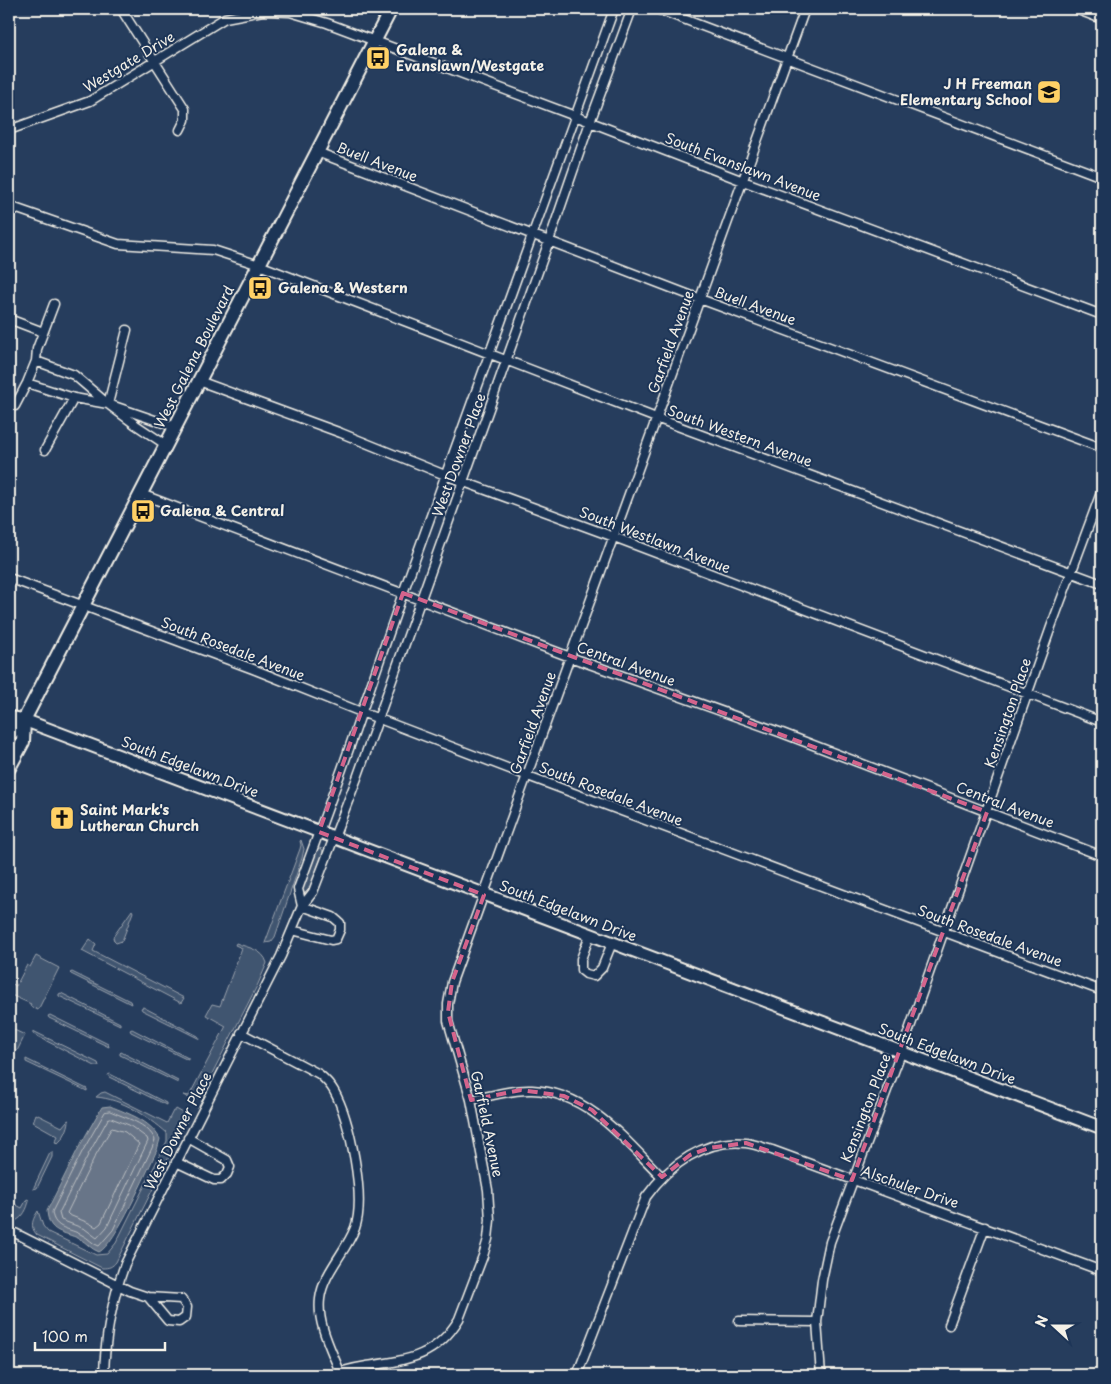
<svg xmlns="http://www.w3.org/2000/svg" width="1111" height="1384" font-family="'Playpen Sans',sans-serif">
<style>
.green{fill:#40546f;stroke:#9aa2ac}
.water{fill:#677588;stroke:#9fa7ae}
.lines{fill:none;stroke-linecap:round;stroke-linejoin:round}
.shore{stroke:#bcbfc2;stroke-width:1}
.street-casing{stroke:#f4f1e8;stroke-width:11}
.secondary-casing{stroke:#f4f1e8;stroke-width:15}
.primary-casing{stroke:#f4f1e8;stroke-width:16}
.street{stroke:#1d3557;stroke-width:8}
.secondary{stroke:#1d3557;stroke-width:11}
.primary{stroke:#1d3557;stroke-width:12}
.marked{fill:none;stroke:#d4648c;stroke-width:4;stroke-dasharray:10 6;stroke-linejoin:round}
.labels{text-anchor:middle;stroke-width:4;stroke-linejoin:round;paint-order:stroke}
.poi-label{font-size:14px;font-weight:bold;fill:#f4f1e8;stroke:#1d3557;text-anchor:start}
.street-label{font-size:14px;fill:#f4f1e8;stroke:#1d3557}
</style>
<rect width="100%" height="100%" fill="#263d5d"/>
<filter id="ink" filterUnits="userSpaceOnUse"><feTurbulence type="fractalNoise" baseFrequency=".02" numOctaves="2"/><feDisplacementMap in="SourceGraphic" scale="10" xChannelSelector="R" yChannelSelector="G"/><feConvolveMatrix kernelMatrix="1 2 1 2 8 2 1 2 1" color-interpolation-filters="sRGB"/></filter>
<g filter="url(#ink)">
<path class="green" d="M301,840L304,849L302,858L275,937L271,942L265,943L300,849L301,845L300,841Z
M319,848L322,849L323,853L308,892L304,893L302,890L316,850Z
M132,910L133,912L122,941L116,943L114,941L113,937Z
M90,939L96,944L93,951L184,998L181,1003L82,951Z
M236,943C248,948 263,949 267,963L258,984L200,1097L193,1100L183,1095L189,1096L226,1026L206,1015L212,1004L220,1006L242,948L235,945Z
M36,956L59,968L38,1010L30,1006L31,1004L11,995L9,996V982L16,986L27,965L30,967Z
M72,972L130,1001L131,1004L71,974L70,973Z
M61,993L120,1023V1025L59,996V994Z
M143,1007L198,1036L200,1039L142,1010L141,1008Z
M50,1015L108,1044L109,1047L49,1018L48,1016Z
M12,1029L25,1035L17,1051L13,1050L12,1053L15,1055L9,1067V1036Z
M132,1029L188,1058V1060L131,1032L130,1030Z
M33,1031L98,1063L99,1066H95L35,1035L33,1034Z
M121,1052L178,1081V1083L120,1055V1053Z
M26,1059L87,1089V1091L26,1062Z
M110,1074L166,1103V1105L109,1077L108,1075Z
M105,1092L167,1123L173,1111H175L176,1109L185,1114L188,1119L116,1262C112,1267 109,1268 102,1268L37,1235C29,1226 33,1219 38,1211L43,1226L48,1232L96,1255L107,1254L116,1243L167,1141V1133C148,1116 122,1099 96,1097L101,1093Z
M36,1114L62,1127L67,1121L69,1120C69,1128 63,1139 58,1143L55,1142L58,1136L33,1122Z
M52,1152V1157L37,1188L33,1189L50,1153Z
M27,1199L29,1200C28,1208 23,1218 15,1221L9,1220V1201L22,1208Z"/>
<path class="water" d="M110,1106C129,1114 150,1120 160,1139L157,1150C148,1169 115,1245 99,1252C91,1249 87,1243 80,1239C63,1231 49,1234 47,1211L78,1149L99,1112L102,1107Z"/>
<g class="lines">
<path class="shore" d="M110,1111C125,1118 148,1123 155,1140L152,1148L113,1230L99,1246C92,1244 89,1238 82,1235C70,1228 54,1230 52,1212L82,1152L105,1112Z
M111,1118L129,1125L147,1138L148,1141L107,1227L97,1238L85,1229L61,1220L59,1213L88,1155L108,1119Z
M112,1128L125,1132L139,1144L101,1223L96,1227L89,1223L69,1215L67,1213L94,1158Z"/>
<defs>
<path id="street" d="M121,9L185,109V120L180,130
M657,9L1102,177
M1076,9L1102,19
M9,130L90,101L225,18L263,11L290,12L327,23L575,116L743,181L1102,315
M317,152L700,299L1102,448
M9,206L118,244L213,250L259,265L656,418L1102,584
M9,319L43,332
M36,361L74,375L108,404L136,425L166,445
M199,381L341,433L445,475L614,537L1102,722
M27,383L74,398L108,404L175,427
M9,404L15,406L27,383L36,361L37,349L54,304
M108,404L127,330
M45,450L74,398
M141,494L570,657L782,733L1102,856
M9,578L253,669L361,712L528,776L1102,991
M302,906L298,889L342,769L403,593L614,9
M292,930L331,940L336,939L340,930V923L333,917L302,906
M590,935L581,959V970L586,974L594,976L602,968L612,943
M241,1033L319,1074C325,1079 330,1084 334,1091C350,1119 366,1198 355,1228C346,1252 323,1273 320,1299C317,1324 331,1349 340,1372
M471,1100C491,1096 512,1089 532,1090C588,1092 625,1140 662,1177
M176,1162L214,1180H221L227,1174L230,1167L227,1160L188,1138
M9,1230L130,1291L148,1297L168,1321L179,1322L186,1317L187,1307L181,1299L148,1297
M739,1321L817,1322
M949,1325L985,1227
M104,1375C105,1337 112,1300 125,1264L281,956L302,906L313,892L357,778L549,241L590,122L632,9
M333,1375C344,1370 355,1368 367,1366C408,1360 436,1357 459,1319L483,1256L488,1239L490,1220L488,1190L471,1100L448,1021V1004L452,982L805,9
M577,1375L646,1197C669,1165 705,1138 746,1143C755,1144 764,1148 772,1150L1102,1271
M821,1375L817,1322L822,1280L830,1242L901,1053L1051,627L1102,490"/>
<path id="secondary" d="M9,717L24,720L1102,1128"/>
<path id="primary" d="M9,735L24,720L391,9
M9,768L23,742L24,720"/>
</defs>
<use href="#street" class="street-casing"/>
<use href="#secondary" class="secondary-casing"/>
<use href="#primary" class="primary-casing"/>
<use href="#street" class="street"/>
<use href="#secondary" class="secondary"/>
<use href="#primary" class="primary"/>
</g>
</g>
<path class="marked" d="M403,593L987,812L852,1180L746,1143L709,1148L690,1155L662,1177L592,1110L564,1096L521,1090L471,1100L448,1012L452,982L484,895L319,832Z"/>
<defs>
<symbol id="bus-square" viewBox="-11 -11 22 22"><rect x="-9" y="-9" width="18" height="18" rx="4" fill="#ffd166" stroke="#1d3557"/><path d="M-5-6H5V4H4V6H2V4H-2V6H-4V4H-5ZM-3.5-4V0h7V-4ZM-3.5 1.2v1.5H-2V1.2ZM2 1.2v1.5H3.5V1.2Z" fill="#111"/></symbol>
<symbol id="school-square" viewBox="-11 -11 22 22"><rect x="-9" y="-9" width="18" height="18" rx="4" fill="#ffd166" stroke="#1d3557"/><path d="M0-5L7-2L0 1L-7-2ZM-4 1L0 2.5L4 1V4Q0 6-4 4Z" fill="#111"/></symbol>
<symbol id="church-square" viewBox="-11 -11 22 22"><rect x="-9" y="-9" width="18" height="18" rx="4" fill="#ffd166" stroke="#1d3557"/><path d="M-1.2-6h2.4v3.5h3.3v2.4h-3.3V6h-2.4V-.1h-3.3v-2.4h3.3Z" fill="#111"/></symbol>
</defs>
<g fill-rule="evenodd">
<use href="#bus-square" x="364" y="44" width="28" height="28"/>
<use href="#school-square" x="1035" y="78" width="28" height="28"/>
<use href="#bus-square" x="246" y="274" width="28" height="28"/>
<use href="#bus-square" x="129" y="497" width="28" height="28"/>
<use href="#church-square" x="48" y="804" width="28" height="28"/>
</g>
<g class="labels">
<g class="poi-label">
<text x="396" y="55">Galena &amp;<tspan x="396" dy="16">Evanslawn/Westgate</tspan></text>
<text x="1032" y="89" text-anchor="end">J H Freeman<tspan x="1032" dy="16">Elementary School</tspan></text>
<text x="278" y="293">Galena &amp; Western</text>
<text x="160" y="516">Galena &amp; Central</text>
<text x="80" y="815">Saint Mark's<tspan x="80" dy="16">Lutheran Church</tspan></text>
</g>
<g class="street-label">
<text transform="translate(129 62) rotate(-31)" y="5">Westgate Drive</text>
<text transform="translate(377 162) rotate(21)" y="5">Buell Avenue</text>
<text transform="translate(743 167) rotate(21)" y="5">South Evanslawn Avenue</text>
<text transform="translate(755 306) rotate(20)" y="5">Buell Avenue</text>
<text transform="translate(671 342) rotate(-70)" y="5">Garfield Avenue</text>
<text transform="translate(194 357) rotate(-63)" y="5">West Galena Boulevard</text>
<text transform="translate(740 436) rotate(20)" y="5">South Western Avenue</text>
<text transform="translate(459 455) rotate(-70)" y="5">West Downer Place</text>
<text transform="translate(655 540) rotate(21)" y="5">South Westlawn Avenue</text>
<text transform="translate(233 649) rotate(21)" y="5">South Rosedale Avenue</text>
<text transform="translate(626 664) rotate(20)" y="5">Central Avenue</text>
<text transform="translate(1008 713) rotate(-71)" y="5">Kensington Place</text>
<text transform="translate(533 723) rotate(-70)" y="5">Garfield Avenue</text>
<text transform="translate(190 767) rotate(21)" y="5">South Edgelawn Drive</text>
<text transform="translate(611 794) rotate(21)" y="5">South Rosedale Avenue</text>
<text transform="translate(1005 805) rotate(21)" y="5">Central Avenue</text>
<text transform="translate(568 911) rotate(21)" y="5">South Edgelawn Drive</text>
<text transform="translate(990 936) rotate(20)" y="5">South Rosedale Avenue</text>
<text transform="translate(947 1054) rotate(21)" y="5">South Edgelawn Drive</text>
<text transform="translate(866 1108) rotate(-69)" y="5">Kensington Place</text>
<text transform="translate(487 1124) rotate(78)" y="5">Garfield Avenue</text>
<text transform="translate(178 1131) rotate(-63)" y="5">West Downer Place</text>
<text transform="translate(910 1187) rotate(19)" y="5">Alschuler Drive</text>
</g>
</g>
<rect width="1111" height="1384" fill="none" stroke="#1d3557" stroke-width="30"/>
<rect x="15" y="15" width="1081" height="1354" fill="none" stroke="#f4f1e8" stroke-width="2" filter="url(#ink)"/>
<g transform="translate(1054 1326) rotate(291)" stroke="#1d3557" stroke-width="4" paint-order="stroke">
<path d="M0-4L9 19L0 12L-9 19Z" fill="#f4f1e8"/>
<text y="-8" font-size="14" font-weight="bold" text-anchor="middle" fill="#f4f1e8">N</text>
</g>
<path d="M35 1342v8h130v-8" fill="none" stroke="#f4f1e8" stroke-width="2.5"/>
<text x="42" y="1342" font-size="15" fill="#f4f1e8" stroke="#1d3557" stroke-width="4" paint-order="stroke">100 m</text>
</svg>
